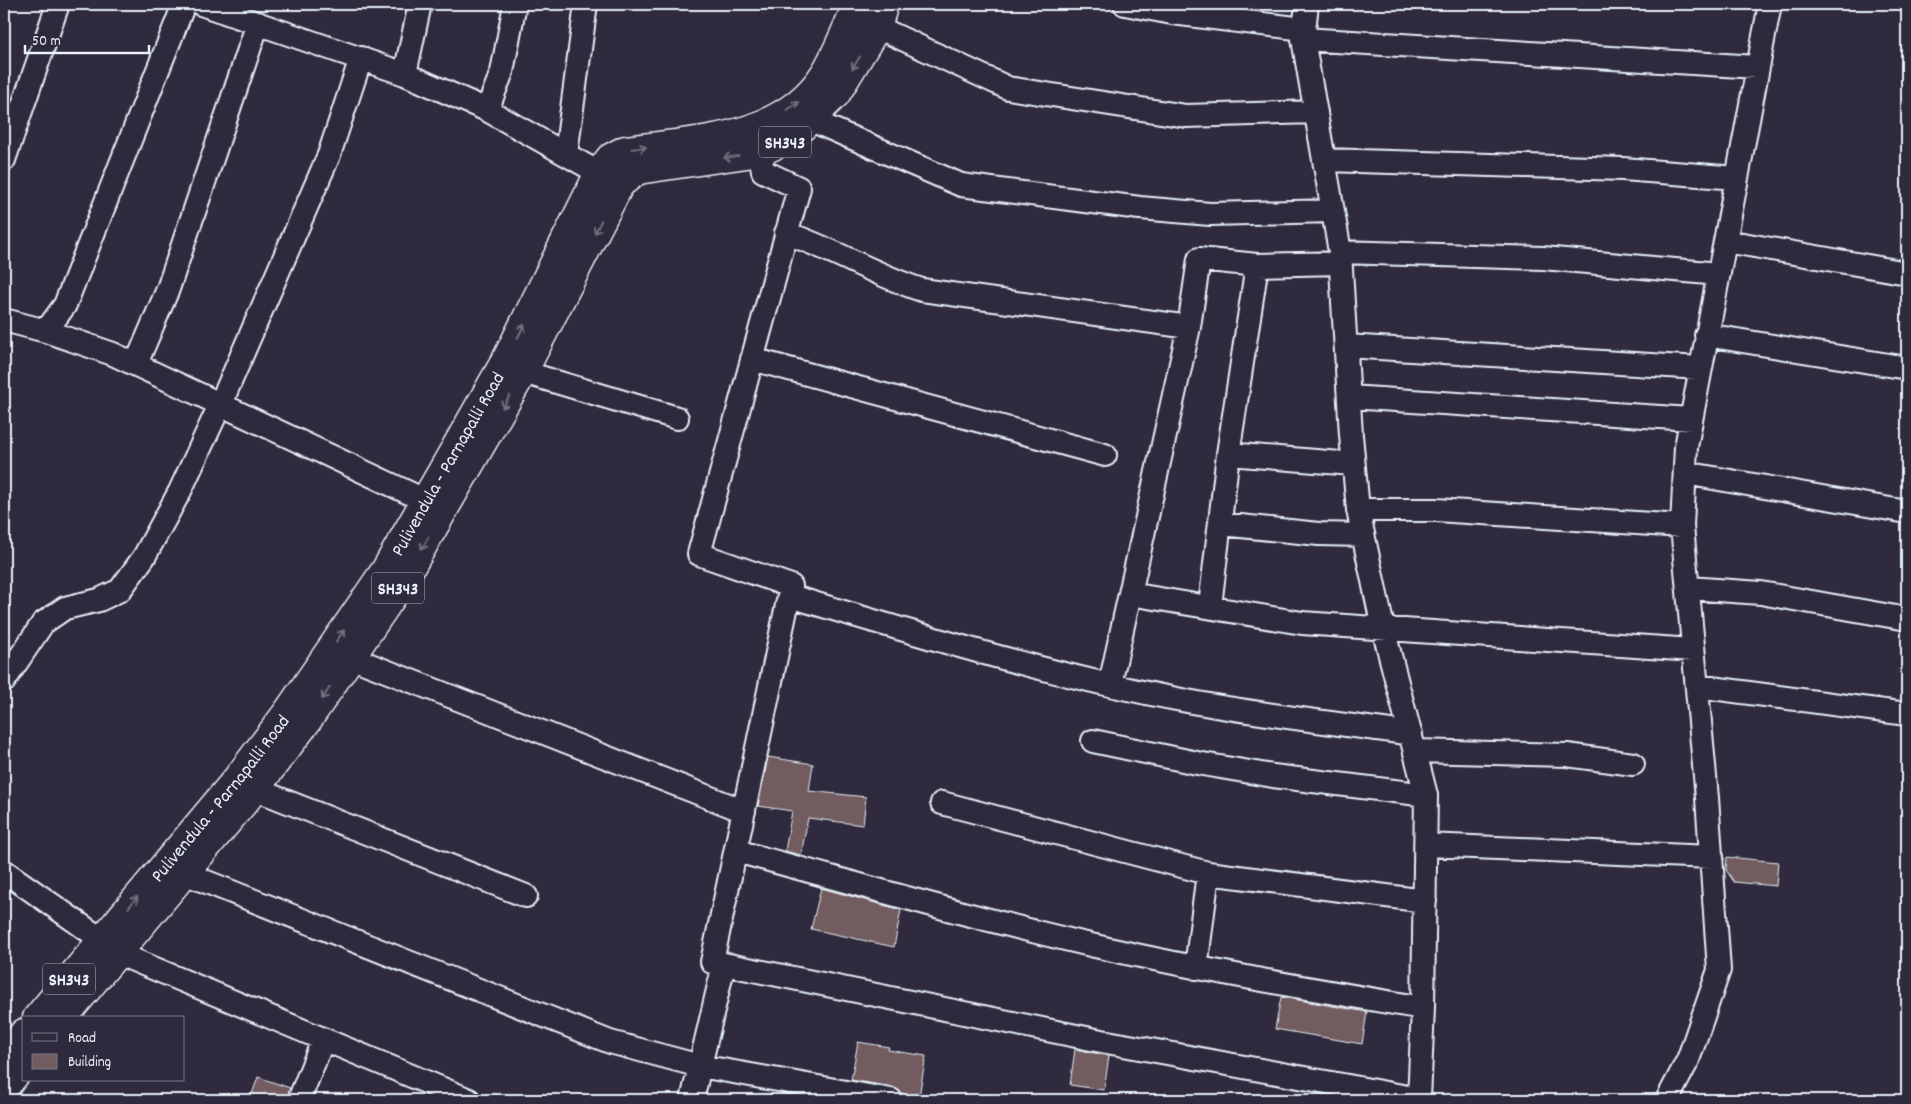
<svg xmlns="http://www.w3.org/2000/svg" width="1911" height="1104" font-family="Dekko,sans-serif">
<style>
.building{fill:#725b61;stroke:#e8f1f8}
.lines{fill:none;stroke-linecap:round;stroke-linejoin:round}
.minor-casing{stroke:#e8f1f8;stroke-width:26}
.major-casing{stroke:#e8f1f8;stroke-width:31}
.minor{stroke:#2f2a3d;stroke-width:22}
.major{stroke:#2f2a3d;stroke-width:28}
.oneway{stroke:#70707e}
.labels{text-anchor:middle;stroke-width:4;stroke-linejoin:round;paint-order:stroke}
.shield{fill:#2f2a3d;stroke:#b0b5c0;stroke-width:1}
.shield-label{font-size:18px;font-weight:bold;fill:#e8f1f8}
.street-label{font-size:19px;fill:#e8f1f8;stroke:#2f2a3d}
</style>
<rect width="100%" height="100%" fill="#2f2a3d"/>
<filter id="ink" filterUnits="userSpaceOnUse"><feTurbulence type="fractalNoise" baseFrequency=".02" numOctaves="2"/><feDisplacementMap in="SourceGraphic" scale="10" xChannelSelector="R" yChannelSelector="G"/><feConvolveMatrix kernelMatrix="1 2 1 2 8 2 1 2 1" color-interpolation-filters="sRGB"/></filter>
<g filter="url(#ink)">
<path class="building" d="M768,757L813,764L809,791L866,797L863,825L808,818L801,855L785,851L792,811L758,806Z
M1727,857L1778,862L1776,886L1734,882L1726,870Z
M821,888L901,910L894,947L811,929Z
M1281,997L1367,1012L1362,1044L1275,1029Z
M858,1042L889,1047L888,1050L926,1056L919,1096L902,1094L893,1087L851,1080Z
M1075,1049L1109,1056L1104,1090L1070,1085Z
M258,1077L290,1088L286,1100H250Z"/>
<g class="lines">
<defs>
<path id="minor" d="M201,4L405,74L487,110L599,173
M1125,4L1172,13L1304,29
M1307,4L1303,39L1340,252L1351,435L1358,510L1383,628L1426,795L1423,1008L1419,1100
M877,27L1008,88L1186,116L1316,112
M1303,39L1757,67
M405,74L420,4
M487,110L502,72L515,4
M811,120L961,185L1140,208L1210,214L1333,211
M566,154L586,4
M4,160L58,4
M1324,160L1623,169L1737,178
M786,233C833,249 875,275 922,290L1189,327
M1726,241L1907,273
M1340,252L1543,258L1719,274
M4,320L46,331L113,354L441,508
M46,331L65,305L184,4
M1706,335L1907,368
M1346,346L1700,368
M752,359L1105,455
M136,364L168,289L258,23
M523,372L677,418
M1349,397L1691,419
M1228,454L1353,464
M1685,473L1907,512
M1358,510H1436L1682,526
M1221,524L1319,534L1363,535
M1688,588L1761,593L1907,619
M1130,594L1302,623L1693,650
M790,596C921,635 1052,676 1187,701C1261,715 1337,723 1411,734
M1210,606L1228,454L1257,265
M350,657L744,811
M4,681L43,623L65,608L99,600L120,590L144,557L180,491L221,403L329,155L361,58
M1110,684L1189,327L1199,259L1257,265L1341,263
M1697,686L1907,714
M1093,741L1197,763L1273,776L1426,795
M1415,751L1567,755L1633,764
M255,789L526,896
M942,803L1208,873L1425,901
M1426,845L1712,857
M736,851C858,884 980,920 1104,948C1210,972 1317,990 1423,1008
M4,871L102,940
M184,873L610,1042L700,1066L891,1100
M117,953L469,1100
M724,964L1096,1040L1419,1099
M1196,968L1208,873
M299,1100L323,1040
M692,1100L724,964L712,962L791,586L699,554L799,188L763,171L760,152
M1667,1100L1688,1060L1719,970L1707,798L1682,526L1686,447L1770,4"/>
<g id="major">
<path id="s1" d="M37,1018L240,775L289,710L386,569L507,358L599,173L610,158L625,150C696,140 782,141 825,73C838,52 847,26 858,4"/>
<path d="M63,1018L255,789L305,724L402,582L523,372L620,184L638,170L760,152L792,137L836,94L877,27L884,4"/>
<path d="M4,1057L24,1033"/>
<path d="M4,1088L24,1064"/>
</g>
</defs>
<use href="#minor" class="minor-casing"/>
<use href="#major" class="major-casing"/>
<use href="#minor" class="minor"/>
<use href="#major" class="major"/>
</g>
<defs><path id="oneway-shaft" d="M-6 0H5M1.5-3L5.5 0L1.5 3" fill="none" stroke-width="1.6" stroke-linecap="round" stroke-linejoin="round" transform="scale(1.25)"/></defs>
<g class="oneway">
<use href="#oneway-shaft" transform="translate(856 63) rotate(121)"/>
<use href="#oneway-shaft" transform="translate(793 106) rotate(-33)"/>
<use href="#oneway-shaft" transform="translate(639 148) rotate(-8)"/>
<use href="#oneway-shaft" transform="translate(731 157) rotate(172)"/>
<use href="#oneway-shaft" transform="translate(598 227) rotate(117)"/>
<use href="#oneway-shaft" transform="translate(521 331) rotate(-64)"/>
<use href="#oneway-shaft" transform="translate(506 402) rotate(120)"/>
<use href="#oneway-shaft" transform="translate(425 543) rotate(120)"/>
<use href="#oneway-shaft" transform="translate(340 636) rotate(-55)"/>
<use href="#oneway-shaft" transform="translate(326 693) rotate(124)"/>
<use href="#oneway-shaft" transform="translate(133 902) rotate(-51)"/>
</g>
</g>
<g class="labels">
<g class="shield">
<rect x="759" y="126.5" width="52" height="31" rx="4"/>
<rect x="372" y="572.5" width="52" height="31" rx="4"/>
<rect x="43" y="963.5" width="52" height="31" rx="4"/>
</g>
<g class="shield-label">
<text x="785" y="148">SH343</text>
<text x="398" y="594">SH343</text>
<text x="69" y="985">SH343</text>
</g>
<g class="street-label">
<text dy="7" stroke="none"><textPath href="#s1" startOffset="691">Pulivendula - Parnapalli Road</textPath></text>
<text dy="7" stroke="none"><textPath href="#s1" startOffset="286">Pulivendula - Parnapalli Road</textPath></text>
</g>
</g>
<rect width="1911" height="1104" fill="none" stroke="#2f2a3d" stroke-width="20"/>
<rect x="10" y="10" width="1891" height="1084" fill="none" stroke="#e8f1f8" stroke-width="2" filter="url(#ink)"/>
<rect x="22" y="1016" width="162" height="65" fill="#2f2a3d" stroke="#797a88"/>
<rect x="32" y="1033" width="25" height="8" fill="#2f2a3d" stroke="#797a88"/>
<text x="68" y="1042" font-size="15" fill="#e8f1f8">Road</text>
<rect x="32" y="1054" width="25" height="15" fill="#725b61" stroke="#797a88"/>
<text x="68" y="1066" font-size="15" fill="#e8f1f8">Building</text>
<path d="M25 45v8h124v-8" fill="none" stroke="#e8f1f8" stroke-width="2.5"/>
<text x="32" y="45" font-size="15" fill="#e8f1f8" stroke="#2f2a3d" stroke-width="4" paint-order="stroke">50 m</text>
</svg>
